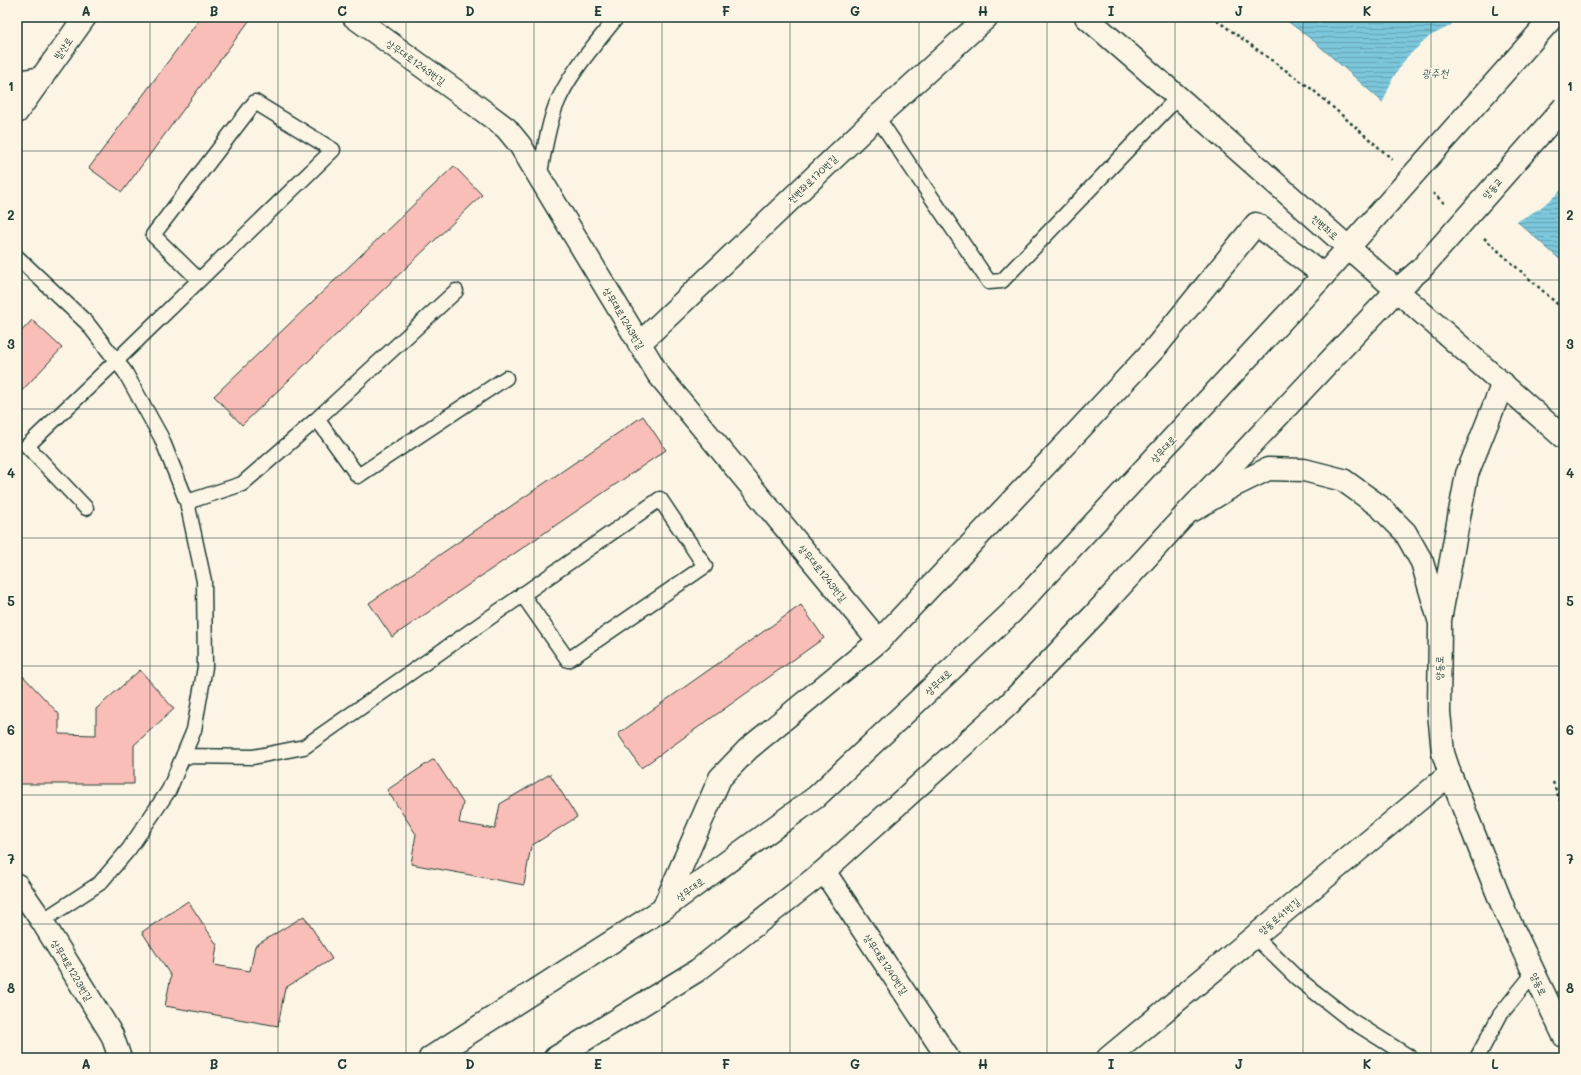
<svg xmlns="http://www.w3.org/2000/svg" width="1581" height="1075" font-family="Mali,'Poor Story',sans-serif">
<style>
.water{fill:url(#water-rules);stroke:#579098}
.pier{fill:#fcf5e5}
.building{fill:#fabeb8;stroke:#1f3d34}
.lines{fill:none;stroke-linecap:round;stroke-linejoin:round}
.service-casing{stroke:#1f3d34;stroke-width:17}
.minor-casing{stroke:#1f3d34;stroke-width:25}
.tertiary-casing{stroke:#1f3d34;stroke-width:25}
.path{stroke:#1f3d34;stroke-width:2.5;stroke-dasharray:3 3;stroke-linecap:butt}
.service{stroke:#fcf5e5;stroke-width:14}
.minor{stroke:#fcf5e5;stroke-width:22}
.tertiary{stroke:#fcf5e5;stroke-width:22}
.tertiary-bridge-casing{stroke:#1f3d34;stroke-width:25;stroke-linecap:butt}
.tertiary-bridge{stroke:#fcf5e5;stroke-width:22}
.grid{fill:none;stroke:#1f3d34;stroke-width:1;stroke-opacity:0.55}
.labels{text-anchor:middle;stroke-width:3;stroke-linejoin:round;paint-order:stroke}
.street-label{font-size:10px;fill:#1f3d34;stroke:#fcf5e5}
.water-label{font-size:11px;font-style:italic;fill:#325955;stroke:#fcf5e5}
.neatline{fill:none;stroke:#1f3d34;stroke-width:1.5}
.grid-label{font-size:13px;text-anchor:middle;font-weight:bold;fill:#1f3d34}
</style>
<defs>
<pattern id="water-rules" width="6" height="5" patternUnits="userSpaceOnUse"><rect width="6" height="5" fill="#7cc7db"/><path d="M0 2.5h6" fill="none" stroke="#65a3b2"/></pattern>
</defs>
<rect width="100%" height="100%" fill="#fcf5e5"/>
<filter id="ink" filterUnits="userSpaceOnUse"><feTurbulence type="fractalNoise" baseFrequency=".025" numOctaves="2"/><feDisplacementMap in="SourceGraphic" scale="8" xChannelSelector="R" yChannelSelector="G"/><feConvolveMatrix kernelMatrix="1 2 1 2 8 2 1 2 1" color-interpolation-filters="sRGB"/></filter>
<g filter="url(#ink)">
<path class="water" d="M1282,17H1456L1564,117V263L1315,42Z"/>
<path class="pier" d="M1459,17L1564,114V186L1557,194L1539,209L1516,222L1382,104L1393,78L1407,57L1430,36L1450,26Z"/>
<path class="building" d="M201,17H252L122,192L89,168Z
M454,166L482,195L242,425L214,396Z
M32,320L62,348L17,396V336Z
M643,416L666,450L392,637L369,603Z
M801,605L824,638L641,768L618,734Z
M140,670L174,709L134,745V784H18L17,682L23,676L59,714V734L96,735V709Z
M434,759L463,803L459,823L495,829L500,804L550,774L577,817L531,846L524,885L411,864L416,834L387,790Z
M188,901L217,945L214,965L250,971L255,946L304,916L332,959L285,988L278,1026L165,1006L171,976L142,932Z"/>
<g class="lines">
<defs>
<path id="service" d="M877,117L989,282L1002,281L1178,97
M539,177C544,154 547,130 555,108C568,74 595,45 617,17
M17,257L87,323L125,372L161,437L187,502L204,581L205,667L194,730L169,790L129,849L100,883L42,921
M456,291L317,419L358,476L506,378
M187,502L242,484L317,419
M86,508L27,446L116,361L333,150L255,102L153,235L199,280
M183,756L253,757L304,747L660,499L705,566L568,660L522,594
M1254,936L1297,978L1349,1019L1411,1058
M1477,1058L1500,1015L1534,973"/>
<path id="minor" d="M354,17L474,104L506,128L520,145L658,374L879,641
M17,82L42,78
M639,344L877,117L987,17
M1193,510L1231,487L1268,469L1304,470L1343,480L1379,506L1405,532L1422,562L1440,623L1439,712L1443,753L1450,774L1505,912L1564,1036
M1440,620L1467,474L1503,383
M824,871L948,1058
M17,885L42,921L112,1035L120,1058
M663,909L720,778L748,749L879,641L1078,431L1156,347L1256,224L1324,275
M1108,1058L1450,774"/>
<path id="tertiary" d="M1086,17L1178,97L1564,438
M17,112L85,17
M430,1058L663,909L816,797L1011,613L1324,275L1373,220
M555,1058L698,970L824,871L1008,705L1095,614L1186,514L1325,366L1397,290L1421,269"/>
</defs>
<use href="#service" class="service-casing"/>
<use href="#minor" class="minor-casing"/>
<use href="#tertiary" class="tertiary-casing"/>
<path class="path" d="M1212,17L1313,90L1392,159
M1559,50L1564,53
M1433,193L1444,203
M1484,238L1564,310
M1553,782L1562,806L1564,810"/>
<use href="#service" class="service"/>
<use href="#minor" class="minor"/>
<use href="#tertiary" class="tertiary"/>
<defs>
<path id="tertiary-bridge" d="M1373,220L1553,17
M1421,269L1564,107"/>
</defs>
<use href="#tertiary-bridge" class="tertiary-bridge-casing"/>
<use href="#tertiary-bridge" class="tertiary-bridge"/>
</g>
</g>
<path class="grid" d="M150,17V1058M278,17V1058M406,17V1058M534,17V1058M662,17V1058M790,17V1058M919,17V1058M1047,17V1058M1175,17V1058M1303,17V1058M1431,17V1058M17,151H1564M17,280H1564M17,409H1564M17,538H1564M17,666H1564M17,795H1564M17,924H1564"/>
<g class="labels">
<g class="street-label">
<text transform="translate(63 48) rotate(-55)" y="4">발산로</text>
<text transform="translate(416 62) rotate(36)" y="4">상무대로1243번길</text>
<text transform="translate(812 179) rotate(-44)" y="4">천변좌로170번길</text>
<text transform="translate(1492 188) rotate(-49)" y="4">양동교</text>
<text transform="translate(1325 227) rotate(42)" y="4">천변좌로</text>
<text transform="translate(624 318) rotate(59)" y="4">상무대로1243번길</text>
<text transform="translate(1163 449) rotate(-47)" y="4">상무대로</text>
<text transform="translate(823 573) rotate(51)" y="4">상무대로1243번길</text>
<text transform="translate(1439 668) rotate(-89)" y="4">양동로</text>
<text transform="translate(938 682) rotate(-43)" y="4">상무대로</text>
<text transform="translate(690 889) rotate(-36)" y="4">상무대로</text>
<text transform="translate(1279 916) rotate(-40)" y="4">양동로41번길</text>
<text transform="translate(886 964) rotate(56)" y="4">상무대로1240번길</text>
<text transform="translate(72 970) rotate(59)" y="4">상무대로1223번길</text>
<text transform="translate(1539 984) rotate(65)" y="4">양동로</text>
</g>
<g class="water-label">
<text x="1435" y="77">광주천</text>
</g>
</g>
<rect width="1581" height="1075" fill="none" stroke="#fcf5e5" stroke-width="44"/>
<rect x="22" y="22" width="1537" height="1031" class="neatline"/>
<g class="grid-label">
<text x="86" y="16">A</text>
<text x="214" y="16">B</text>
<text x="342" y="16">C</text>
<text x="470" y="16">D</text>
<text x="598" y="16">E</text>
<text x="726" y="16">F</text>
<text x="855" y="16">G</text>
<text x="983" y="16">H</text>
<text x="1111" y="16">I</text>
<text x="1239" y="16">J</text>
<text x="1367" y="16">K</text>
<text x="1495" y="16">L</text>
<text x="11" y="91">1</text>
<text x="1570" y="91">1</text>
<text x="11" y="220">2</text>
<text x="1570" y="220">2</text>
<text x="11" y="349">3</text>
<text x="1570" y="349">3</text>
<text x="11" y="478">4</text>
<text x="1570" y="478">4</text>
<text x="11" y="606">5</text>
<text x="1570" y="606">5</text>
<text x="11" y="735">6</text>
<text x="1570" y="735">6</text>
<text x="11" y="864">7</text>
<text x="1570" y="864">7</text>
<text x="11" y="993">8</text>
<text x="1570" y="993">8</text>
<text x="86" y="1069">A</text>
<text x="214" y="1069">B</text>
<text x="342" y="1069">C</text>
<text x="470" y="1069">D</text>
<text x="598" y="1069">E</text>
<text x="726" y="1069">F</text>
<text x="855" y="1069">G</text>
<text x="983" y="1069">H</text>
<text x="1111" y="1069">I</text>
<text x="1239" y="1069">J</text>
<text x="1367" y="1069">K</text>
<text x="1495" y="1069">L</text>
</g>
</svg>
